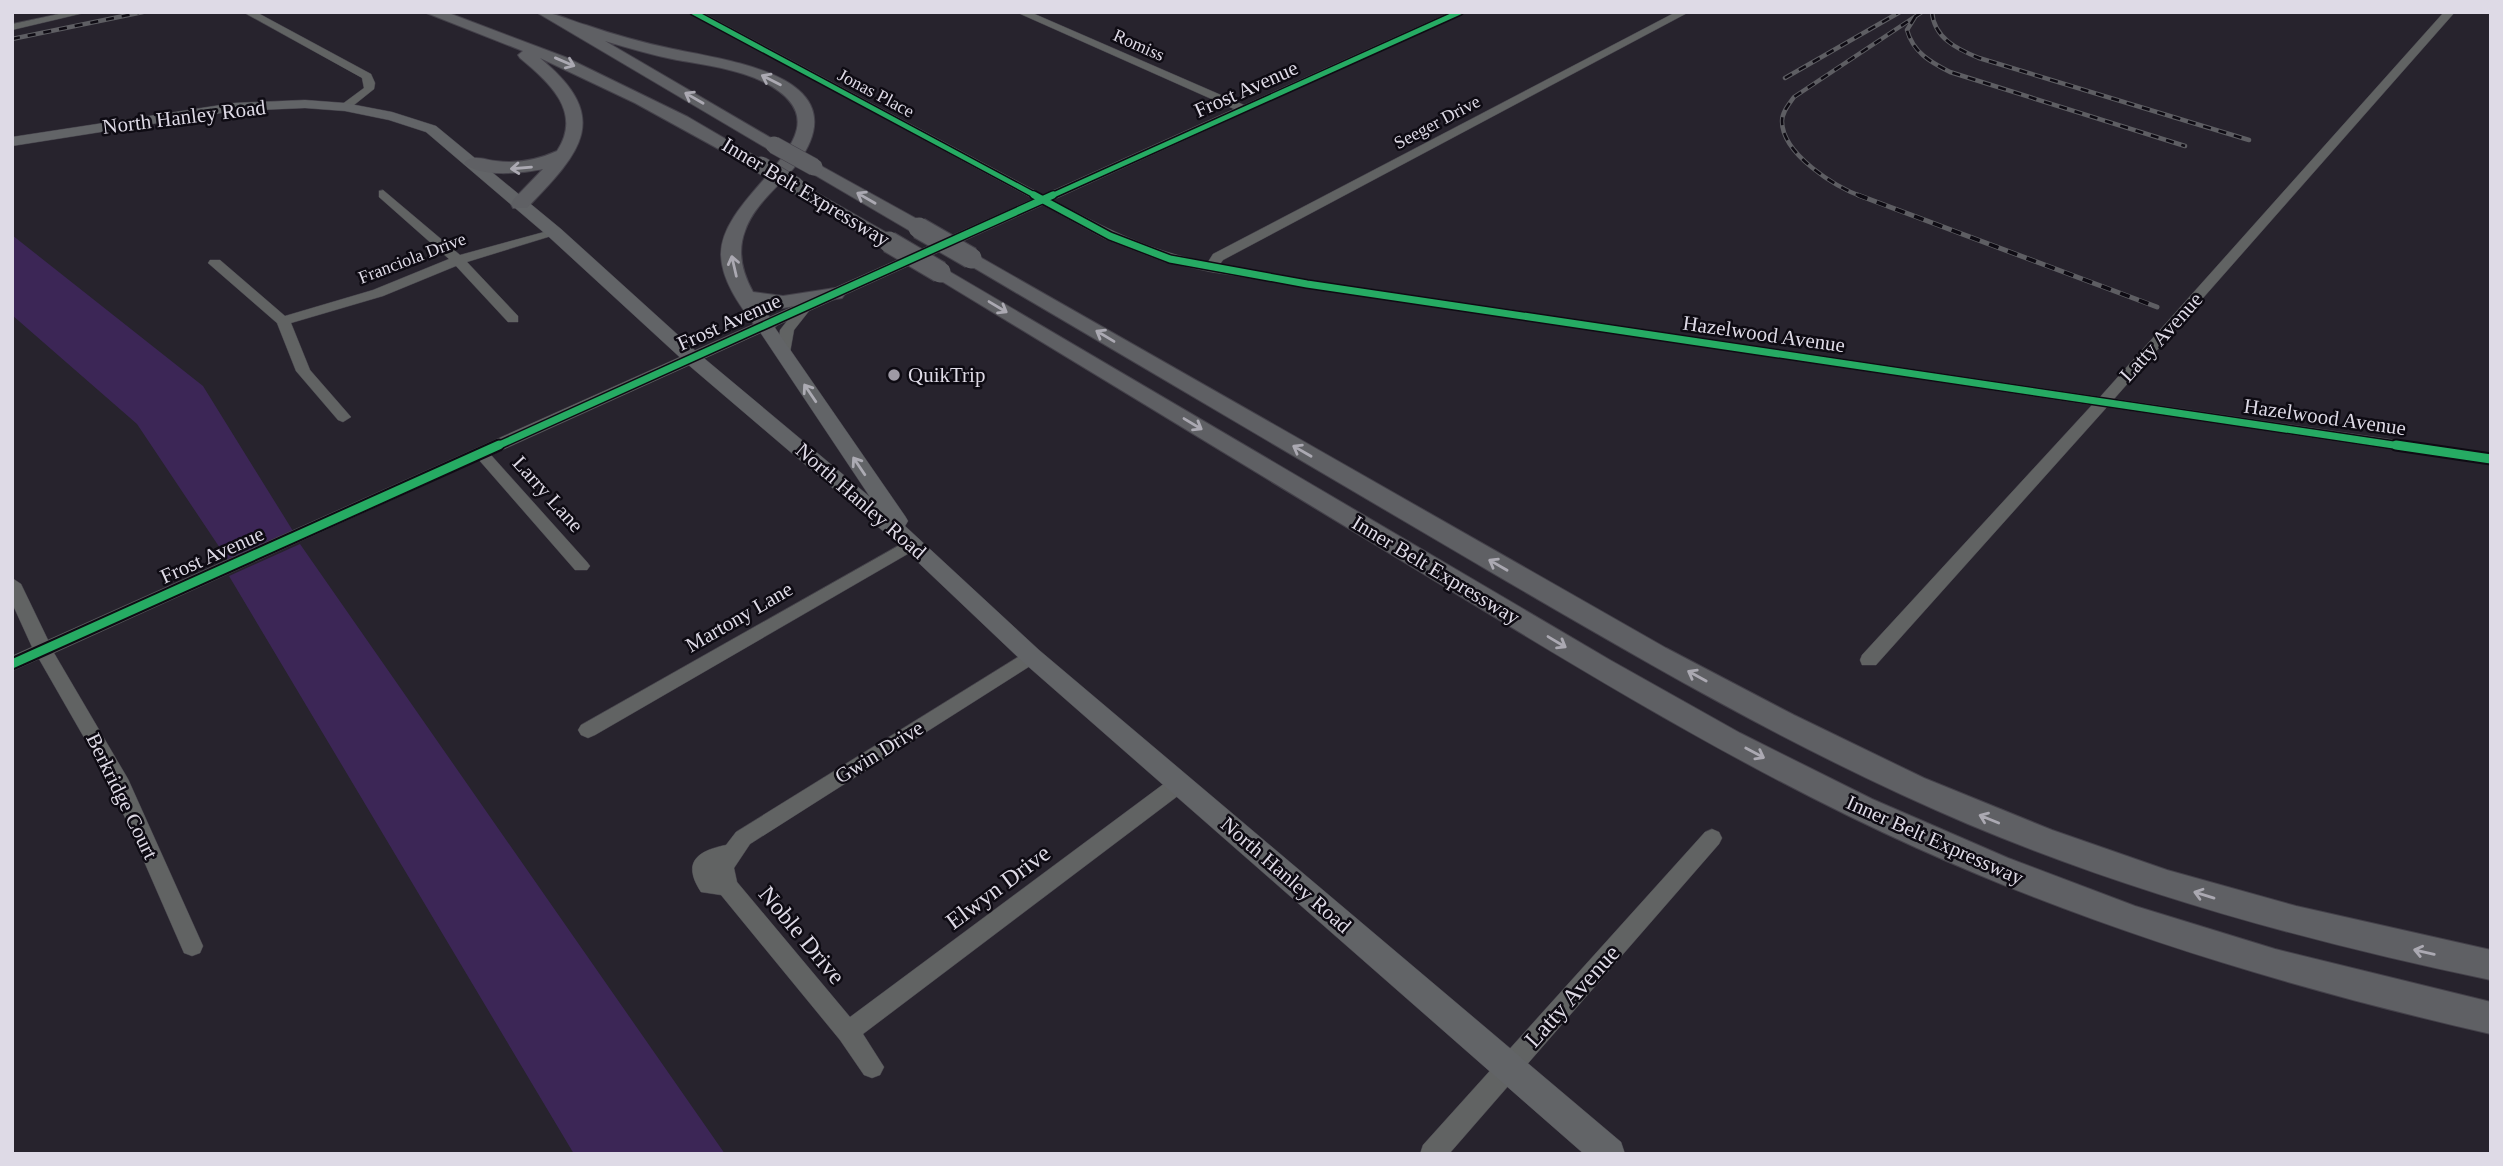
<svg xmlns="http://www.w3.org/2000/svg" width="2503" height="1166" font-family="'Times New Roman',serif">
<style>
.green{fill:#3c2656}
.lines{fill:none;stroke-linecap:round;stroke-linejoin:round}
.minor-casing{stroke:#44414a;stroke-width:1}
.major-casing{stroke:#44414a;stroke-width:1}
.highway-casing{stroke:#44414a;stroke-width:2}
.minor{fill:#616363;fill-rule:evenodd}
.major{fill:#626467;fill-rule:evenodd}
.highway{fill:#5f6064;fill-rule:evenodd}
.rail-far1-casing{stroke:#5e5e63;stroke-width:4.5}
.rail-casing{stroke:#5e5e63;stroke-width:5}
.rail-far1{stroke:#0e0b13;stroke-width:2.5;stroke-dasharray:8;stroke-linecap:butt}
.rail{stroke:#0e0b13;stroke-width:3.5;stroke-dasharray:10;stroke-linecap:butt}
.highway-bridge-far1-casing{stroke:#44414a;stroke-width:18;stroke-linecap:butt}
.highway-bridge-casing{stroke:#44414a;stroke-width:23;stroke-linecap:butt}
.highway-bridge-far1{stroke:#5f6064;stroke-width:17}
.highway-bridge{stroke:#5f6064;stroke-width:21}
.cycleway-far2-casing{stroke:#0e0b13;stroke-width:8}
.cycleway-far1-casing{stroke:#0e0b13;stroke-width:10}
.cycleway-casing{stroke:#0e0b13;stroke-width:13}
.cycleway-far2{stroke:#26ab63;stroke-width:5}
.cycleway-far1{stroke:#26ab63;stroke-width:7}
.cycleway{stroke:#26ab63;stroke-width:9}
.oneway{stroke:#aba9b2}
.oneway2{stroke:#acabb3}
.poi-dot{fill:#9e9aa5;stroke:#0e0b13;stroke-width:2.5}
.labels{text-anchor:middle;stroke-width:5;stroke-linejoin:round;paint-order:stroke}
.far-street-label{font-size:18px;fill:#dedae6;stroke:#0e0b13}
.street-label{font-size:21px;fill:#dedae6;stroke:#0e0b13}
.poi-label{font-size:21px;fill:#dedae6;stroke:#0e0b13;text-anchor:start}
.near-street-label{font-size:24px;fill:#dedae6;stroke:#0e0b13}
</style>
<rect width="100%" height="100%" fill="#27232d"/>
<path class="green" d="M12,235L203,386L293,531L228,560L137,424L12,315Z
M300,544L725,1154H574L229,576Z"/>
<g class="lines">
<defs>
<path id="minor" d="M68,12H88L12,30V24Z
M243,12H256L371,74L375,83L374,89L349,109H341V105L364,88L362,78Z
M688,12H701L1043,195L1234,109L1016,12H1030L1244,105L1451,12H1465L1053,200C1103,227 1151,252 1208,262L1213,254L1676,12H1689L1223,260L1220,264L1307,280L2100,397L2444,12H2455L2114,399L2491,454V464L2107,407L1876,665H1862L1860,660L1862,655L2092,405L1211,272L1165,262L1105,239L1043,205L809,311L794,330L789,358L784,359L777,355L780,330L787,321L491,455L587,562L590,566L587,570H575L479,460L54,653L128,779L203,946L200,953L192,956L184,953L109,781L39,659L12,671V656L32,647L12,603V578L21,584L48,640L1033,199Z
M383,190L460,255L555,229L561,233L467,262L518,316V322H508L456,266L383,296L291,323L310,370L351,417L343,422L338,420L296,371L277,323L208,263L210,260H220L285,316L373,290L449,259L379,197V191Z
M912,538L920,544L918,548L595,735L588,738L581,735L578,730L581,725Z
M1031,649L1038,651L1040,656L1038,661L750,844L734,868L737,882L850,1017L1173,777L1180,775L1187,777L1190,783L1187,789L863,1034L884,1067L880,1075L872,1078L864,1075L840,1040L721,895L701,892C682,863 696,851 726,845L736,832Z
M1712,829L1719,832L1722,838L1719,844L1449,1154H1420L1423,1145L1705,832Z"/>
<path id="major" d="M305,100L345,103L392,112L436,126L561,229L699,354L870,497L756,326L765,321L771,322L905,516L908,521L905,526L1039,650L1621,1142L1625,1154H1584L1023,662L904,549L685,362L549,237L426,132L389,120L345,111L305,108L234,111L12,146V137L234,103Z"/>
<path id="highway" d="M424,12H446L565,57L688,117L770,165L761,170L755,169L635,103L540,58C613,118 581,152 527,208H513L511,204L513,200L543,169C524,173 478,178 464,163C472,154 485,160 496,161C518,164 537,160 557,151C583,112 549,82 520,58L518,55L523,51Z
M536,12C555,12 568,20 586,25C615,35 644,43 673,49C731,61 861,77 797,164C780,186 754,204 745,231C737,252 742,272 753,292L783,296L835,288L842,290L845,294L842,298L783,308L761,305L776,326L772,330H758C742,308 722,283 721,255C720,189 860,132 764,82C737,69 706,65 677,60C652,55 628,48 605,41L783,145L780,149H768Z
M814,162L926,224L929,228L926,232H912L808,171L805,167L808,163Z
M796,181L896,238L899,242L896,246H882L790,190L787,186Z
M971,252L1666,648L1794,715L1924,778L2052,830L2167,870L2296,906L2491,950V980C2313,943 2137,895 1968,824C1798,752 1638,658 1479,565C1307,464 1136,363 964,262L961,258L964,254Z
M940,266L1610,660L1740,733L1872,799L2008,858L2135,906L2275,949L2491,1002V1034C2294,989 2101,931 1917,848C1741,769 1577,667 1412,567C1253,470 1093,373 933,276L930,272L933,268Z"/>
</defs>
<use href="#minor" class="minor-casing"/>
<use href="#major" class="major-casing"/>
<use href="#highway" class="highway-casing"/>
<use href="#minor" class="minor"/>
<use href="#major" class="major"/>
<use href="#highway" class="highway"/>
<defs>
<path id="rail-far1" d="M1932,12C1934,38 1957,49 1979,58L2249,140
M1915,17L1907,30C1913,52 1930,62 1950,72L2185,146
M12,39L143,12
M1785,78L1900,12
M1863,197C1835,187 1782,154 1782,121C1782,112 1789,104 1794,97L1922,12"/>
<path id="rail" d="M1858,195L2157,307"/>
</defs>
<use href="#rail-far1" class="rail-far1-casing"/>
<use href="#rail" class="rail-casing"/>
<use href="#rail-far1" class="rail-far1"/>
<use href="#rail" class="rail"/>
<defs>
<path id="highway-bridge-far1" d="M774,145L814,167
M761,165L796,186"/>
<path id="highway-bridge" d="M919,228L971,258
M889,242L940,272"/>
</defs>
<use href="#highway-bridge-far1" class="highway-bridge-far1-casing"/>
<use href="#highway-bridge" class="highway-bridge-casing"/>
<use href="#highway-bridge-far1" class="highway-bridge-far1"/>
<use href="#highway-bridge" class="highway-bridge"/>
<defs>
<path id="cycleway-far2" d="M693,12L1038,197
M1049,197L1460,12"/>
<path id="cycleway-far1" d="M1034,195L1110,236L1170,259L1307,284L2407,447
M495,447L1053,195"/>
<path id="cycleway" d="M2396,445L2491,459
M12,664L499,445"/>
</defs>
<use href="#cycleway-far2" class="cycleway-far2-casing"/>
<use href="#cycleway-far1" class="cycleway-far1-casing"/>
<use href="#cycleway" class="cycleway-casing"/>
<use href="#cycleway-far2" class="cycleway-far2"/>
<use href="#cycleway-far1" class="cycleway-far1"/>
<use href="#cycleway" class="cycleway"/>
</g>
<defs><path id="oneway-shaft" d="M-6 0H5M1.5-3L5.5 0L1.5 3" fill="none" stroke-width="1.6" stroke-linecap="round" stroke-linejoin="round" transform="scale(1.75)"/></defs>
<g class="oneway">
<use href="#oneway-shaft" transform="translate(565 62) rotate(23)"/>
<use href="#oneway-shaft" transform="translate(771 80) rotate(-153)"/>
<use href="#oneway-shaft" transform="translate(694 98) rotate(-150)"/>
<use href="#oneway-shaft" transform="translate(521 168) rotate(175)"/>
<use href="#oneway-shaft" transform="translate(866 198) rotate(-150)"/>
<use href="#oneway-shaft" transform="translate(734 266) rotate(-103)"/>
<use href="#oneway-shaft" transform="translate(998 307) rotate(31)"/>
<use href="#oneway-shaft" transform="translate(1105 336) rotate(-149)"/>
<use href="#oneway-shaft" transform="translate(1193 424) rotate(31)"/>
<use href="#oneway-shaft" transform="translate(1302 451) rotate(-150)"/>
<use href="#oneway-shaft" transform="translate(1498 565) rotate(-150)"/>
<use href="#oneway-shaft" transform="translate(1557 642) rotate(31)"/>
<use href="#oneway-shaft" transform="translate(1697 676) rotate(-151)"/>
<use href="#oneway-shaft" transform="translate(1755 753) rotate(28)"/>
<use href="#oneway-shaft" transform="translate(1989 819) rotate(-158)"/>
<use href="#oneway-shaft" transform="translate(2204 895) rotate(-163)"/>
<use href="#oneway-shaft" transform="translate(2424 952) rotate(-167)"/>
</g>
<g class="oneway2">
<use href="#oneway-shaft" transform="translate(810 393) rotate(-124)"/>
<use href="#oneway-shaft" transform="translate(859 466) rotate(-124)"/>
</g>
<circle class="poi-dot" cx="894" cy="375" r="7"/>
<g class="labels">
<g class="far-street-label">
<text transform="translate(1139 45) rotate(24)" y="6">Romiss</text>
<text transform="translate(876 93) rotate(28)" y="6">Jonas Place</text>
<text transform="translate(1437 122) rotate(-28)" y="6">Seeger Drive</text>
<text transform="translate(412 258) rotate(-21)" y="6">Franciola Drive</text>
</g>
<g class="street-label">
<text transform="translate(1246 89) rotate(-24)" y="7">Frost Avenue</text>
<text transform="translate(184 117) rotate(-7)" y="7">North Hanley Road</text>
<text transform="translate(806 192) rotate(31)" y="7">Inner Belt Expressway</text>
<text transform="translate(729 322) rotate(-24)" y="7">Frost Avenue</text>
<text transform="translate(1764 334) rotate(8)" y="7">Hazelwood Avenue</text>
<text transform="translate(2161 337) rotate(-48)" y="7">Latty Avenue</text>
<text transform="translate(2325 417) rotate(8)" y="7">Hazelwood Avenue</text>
<text transform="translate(548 494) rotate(48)" y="7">Larry Lane</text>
<text transform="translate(861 501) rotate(41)" y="7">North Hanley Road</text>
<text transform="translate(212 555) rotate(-24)" y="7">Frost Avenue</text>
<text transform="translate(1436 570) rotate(31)" y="7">Inner Belt Expressway</text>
<text transform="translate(739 617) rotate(-30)" y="7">Martony Lane</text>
<text transform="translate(879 752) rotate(-32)" y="7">Gwin Drive</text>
<text transform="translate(122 796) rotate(64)" y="7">Berkridge Court</text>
<text transform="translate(1935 840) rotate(24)" y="7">Inner Belt Expressway</text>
<text transform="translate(1286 875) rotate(41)" y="7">North Hanley Road</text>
</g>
<g class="poi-label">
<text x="908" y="382">QuikTrip</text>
</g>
<g class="near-street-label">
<text transform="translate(998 887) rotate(-37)" y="8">Elwyn Drive</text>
<text transform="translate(802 935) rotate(50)" y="8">Noble Drive</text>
<text transform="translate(1572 996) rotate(-48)" y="8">Latty Avenue</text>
</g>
</g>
<rect width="2503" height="1166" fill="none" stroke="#dedae6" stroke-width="28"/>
</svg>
